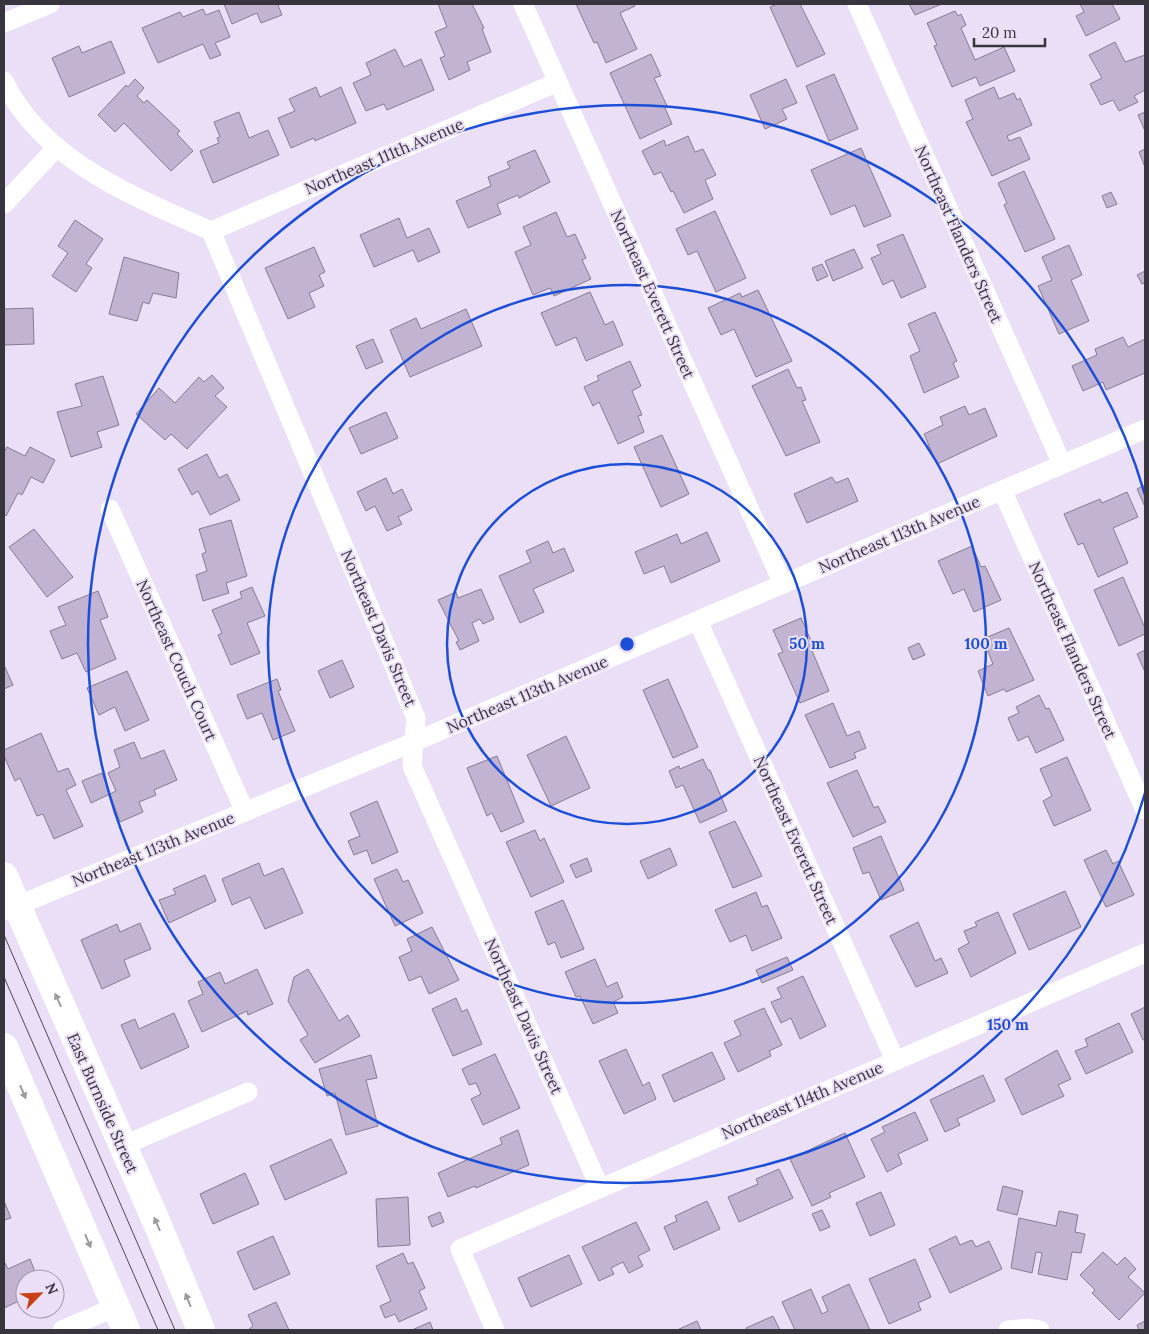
<svg xmlns="http://www.w3.org/2000/svg" width="1149" height="1334" font-family="Lora,serif">
<style>
.building{fill:#c1b3d1;stroke:#867c91}
.lines{fill:none;stroke-linecap:round;stroke-linejoin:round}
.street{stroke:#fff;stroke-width:19}
.secondary{stroke:#fff;stroke-width:28}
.tram{stroke:#4e4a54;stroke-width:1}
.oneway{fill:#9c9a9e}
.ring{fill:none;stroke:#1d4ed8;stroke-width:2.5}
.labels{text-anchor:middle;stroke-width:4;stroke-linejoin:round;paint-order:stroke}
.street-label{font-size:16px;fill:#39353e;stroke:#eadff6}
.centre{fill:#1d4ed8;stroke:#eadff6;stroke-width:2.5}
.ring-label{font-size:15px;text-anchor:middle;font-weight:bold;fill:#1d4ed8;stroke:#eadff6;stroke-width:4;stroke-linejoin:round;paint-order:stroke}
</style>
<rect width="100%" height="100%" fill="#eadff6"/>
<path class="building" d="M224,4H281L278,5L282,15L261,23L257,13L232,24Z
M438,4H472L484,28L482,29L491,52L467,62L470,70L449,80L440,58L445,56L435,32L447,27Z
M576,4H634L635,6L620,13L637,49L606,63L597,42L594,43Z
M777,4H800L825,54L797,67L770,7Z
M909,4H942L915,15Z
M1080,4H1112L1120,19L1086,36L1076,16L1084,12Z
M203,9L206,15L219,10L230,37L215,43L221,55L210,59L203,44L158,63L142,28L180,12L183,17Z
M955,11L958,16L961,14L966,25L961,28L975,60L1004,47L1015,71L980,86L976,77L952,87L934,46L937,45L927,23Z
M111,41L125,73L69,97L52,58L79,46L82,53Z
M1115,42L1125,62L1145,55V90L1134,96L1138,102L1119,111L1113,100L1101,105L1090,84L1102,78L1089,55Z
M395,49L404,67L421,59L434,90L387,110L384,104L366,111L353,83L371,75L366,63Z
M651,54L661,76L654,78L667,106L665,108L672,124L640,139L610,73Z
M834,74L858,129L829,141L806,86Z
M135,79L144,88L137,96L144,103L147,100L180,131L177,134L193,151L171,171L124,123L115,132L98,115L126,85L128,87Z
M786,79L797,103L782,109L787,119L765,129L750,95Z
M316,87L320,97L341,87L356,123L315,141L314,138L291,148L278,118L295,111L289,99Z
M994,87L999,99L1014,93L1017,100L1020,98L1032,125L1007,136L1009,141L1020,137L1030,159L992,176L966,122L973,119L965,100Z
M239,112L249,138L268,130L279,155L213,183L200,151L219,143L217,138L220,137L214,122Z
M1145,112V131L1138,115Z
M688,136L695,152L703,149L716,175L705,180L713,199L684,213L673,191L671,192L661,172L654,175L642,151L664,140L666,146Z
M861,148L891,216L864,227L855,205L831,215L811,170Z
M1145,149V167L1139,152Z
M535,150L550,182L519,198L518,195L497,204L501,214L468,228L456,201L491,186L488,177L510,168L507,162Z
M1024,171L1055,239L1025,252L1004,205L1007,203L998,183Z
M1111,192L1117,204L1107,208L1102,196Z
M715,211L746,278L716,292L697,251L688,255L676,229Z
M556,212L567,237L575,234L586,258L582,260L591,279L554,296L550,288L533,295L515,252L531,245L523,227Z
M399,218L407,238L429,228L440,252L418,262L413,250L374,267L360,235Z
M75,220L103,239L86,264L92,268L76,292L52,276L68,253L58,246Z
M903,234L926,287L901,298L893,280L883,285L871,258L881,254L877,245Z
M1069,245L1082,275L1071,280L1089,321L1059,334L1038,286L1052,280L1042,257Z
M314,247L325,272L319,275L324,286L309,293L315,307L288,319L265,268Z
M854,249L863,268L833,281L825,261Z
M124,257L179,273L176,298L153,293L149,304L143,302L137,321L109,314Z
M822,264L828,276L817,281L812,268Z
M1145,271V283L1142,284L1137,275Z
M758,290L792,361L756,377L734,329L721,335L708,308L740,293L742,297Z
M590,292L605,325L613,321L623,345L586,361L576,337L556,346L541,313Z
M33,308L34,344L4,345V309Z
M466,309L482,346L410,377L390,330L416,318L421,329Z
M935,312L957,361L953,363L959,377L924,393L910,356L920,351L908,324Z
M1123,337L1128,347L1145,339V373L1106,390L1103,382L1083,391L1072,366L1097,355L1095,349Z
M373,339L383,362L366,369L356,346Z
M630,361L641,386L632,391L642,415L638,416L644,432L618,444L599,402L593,406L584,387L599,380L597,376Z
M788,369L797,388L801,387L806,400L802,401L820,442L786,456L752,386Z
M212,375L224,388L215,396L227,407L187,449L171,434L165,440L136,414L159,388L175,403L199,377L204,382Z
M103,376L119,425L97,432L102,447L71,457L57,412L82,406L75,384Z
M965,406L969,415L985,408L997,436L937,464L924,434L943,425L940,417Z
M386,412L398,438L361,454L349,428Z
M662,435L689,494L661,507L634,447Z
M7,447L25,456L30,447L55,460L43,483L31,477L22,495L18,493L6,516L4,514V452Z
M207,454L219,478L227,474L240,500L210,515L198,491L192,495L178,469Z
M832,477L836,483L848,478L858,501L807,523L794,494Z
M386,478L393,494L402,489L412,510L398,517L402,524L387,531L375,506L366,511L357,492Z
M1145,485V507L1137,489Z
M1127,492L1138,517L1113,528L1128,563L1098,577L1083,543L1078,545L1064,514L1100,499L1102,503Z
M231,520L247,576L226,583L229,593L203,601L196,575L207,571L202,554L206,552L199,529Z
M34,529L73,577L47,597L9,547Z
M707,532L720,561L671,583L664,566L644,574L635,552L677,534L681,544Z
M548,541L553,553L564,548L574,571L533,589L544,612L520,623L499,576L531,562L526,551Z
M972,546L981,567L985,566L1001,600L974,612L964,589L953,594L938,561Z
M1123,577L1145,628V634L1119,646L1094,590Z
M252,587L265,616L247,623L260,653L231,665L218,635L222,633L212,610L242,598L240,592Z
M481,589L494,619L483,624L480,619L472,623L479,641L460,650L456,642L459,641L438,600L456,592L458,598Z
M98,591L108,617L100,620L116,659L86,672L77,653L62,659L50,631L66,625L58,607Z
M801,618L813,645L810,646L829,691L800,703L778,654L783,652L773,630Z
M1009,628L1034,680L1006,692L1004,689L988,696L978,671L993,664L983,639Z
M919,643L925,655L913,660L908,648Z
M1145,650V672L1137,654Z
M342,660L354,687L330,698L318,671Z
M4,665L13,685L4,689Z
M127,671L149,720L125,731L115,707L99,715L87,688Z
M277,679L281,690L278,691L295,731L273,740L262,713L247,719L237,695Z
M668,679L698,747L673,758L643,690Z
M1039,695L1046,709L1049,708L1064,740L1036,753L1028,736L1018,741L1008,718L1019,713L1016,707Z
M833,703L847,736L859,731L866,748L854,753L856,758L830,768L805,715Z
M41,733L58,772L68,768L76,785L66,790L83,826L54,839L43,814L37,816L20,778L15,781L4,756V750Z
M566,736L590,788L551,806L527,755Z
M134,742L141,759L164,750L177,780L154,790L156,795L139,802L143,812L120,822L110,794L116,791L108,773L120,767L114,750Z
M497,756L524,822L501,832L492,813L487,816L467,768Z
M1067,757L1091,810L1054,826L1043,801L1052,796L1040,769Z
M703,759L708,770H710L727,811L700,823L683,785L676,788L669,771L679,766L680,769Z
M857,770L874,808L878,806L886,822L853,837L827,783Z
M102,773L110,794L91,803L82,781Z
M377,801L398,852L372,864L367,850L354,855L348,841L360,836L350,813Z
M735,821L762,876L733,888L709,832Z
M535,830L540,841L544,838L564,882L531,897L506,842Z
M881,836L904,890L881,900L869,872L863,874L853,848Z
M670,848L677,865L648,879L640,861Z
M1106,850L1113,864L1118,861L1134,895L1106,907L1084,860Z
M587,858L592,871L576,878L570,865Z
M259,863L264,876L283,868L303,913L265,929L250,897L232,905L222,879Z
M397,869L403,882L408,880L423,913L395,926L374,879Z
M205,875L216,901L169,923L159,900L176,894L173,889Z
M1065,891L1081,927L1029,950L1013,914Z
M756,892L762,907L767,905L782,938L752,951L746,935L730,942L715,910Z
M563,900L584,949L561,958L555,942L548,945L535,912Z
M998,912L1016,953L971,977L958,949L969,943L964,931L977,926L975,922Z
M918,922L935,961L941,958L948,973L916,987L890,936Z
M140,923L151,949L124,960L130,976L102,989L81,940L117,924L120,932Z
M432,927L459,980L429,994L421,976L409,981L399,957L412,951L407,939Z
M787,957L793,970L762,983L756,970Z
M595,959L607,987L617,982L623,997L613,1002L618,1013L593,1024L580,996L576,997L565,972Z
M257,969L273,1004L248,1015L247,1011L202,1032L188,1001L203,994L198,982L220,972L225,984Z
M308,969L339,1021L348,1015L360,1036L315,1063L300,1040L308,1035L288,1001L294,977Z
M803,976L826,1026L800,1039L791,1018L781,1023L771,1002L782,998L777,988Z
M456,998L462,1012L467,1009L482,1044L453,1056L432,1009Z
M1145,1007V1039L1143,1040L1131,1014Z
M764,1008L782,1045L769,1051L771,1056L738,1072L724,1043L741,1035L734,1021Z
M174,1013L189,1047L141,1069L121,1025L135,1019L139,1029Z
M1119,1023L1133,1052L1086,1074L1075,1051L1088,1046L1085,1039Z
M626,1049L643,1086L649,1082L656,1099L624,1114L599,1061Z
M1057,1050L1071,1079L1058,1085L1064,1096L1022,1115L1005,1079Z
M712,1052L725,1079L674,1102L662,1075Z
M495,1054L520,1108L483,1125L471,1099L481,1094L476,1083L469,1085L462,1069Z
M371,1055L377,1078L366,1080L378,1126L346,1135L335,1093L327,1096L319,1069Z
M983,1075L995,1101L957,1119L960,1125L945,1132L930,1100Z
M915,1112L928,1140L898,1154L902,1164L887,1172L871,1139L885,1132L882,1127Z
M518,1130L529,1165L476,1188L475,1186L448,1197L438,1173L502,1144L500,1138Z
M845,1133L865,1177L829,1193L831,1197L812,1206L790,1159Z
M331,1139L347,1173L285,1200L270,1166Z
M779,1169L793,1198L739,1222L728,1197L758,1184L756,1179Z
M245,1173L259,1204L213,1224L200,1194Z
M1003,1186L1023,1191L1017,1215L997,1210Z
M881,1192L895,1225L870,1236L856,1203Z
M408,1197L410,1245L378,1247L376,1199Z
M4,1201L11,1218L4,1220Z
M707,1201L720,1229L674,1250L664,1227L677,1221L675,1216Z
M822,1210L830,1227L820,1231L812,1214Z
M1059,1211L1078,1215L1075,1232L1085,1234L1081,1253L1072,1252L1067,1280L1038,1274L1042,1253L1036,1252L1032,1273L1011,1268L1019,1218L1056,1226Z
M440,1212L444,1222L432,1227L428,1217Z
M636,1222L650,1250L638,1256L643,1266L629,1273L623,1262L611,1268L614,1274L599,1281L582,1247Z
M273,1236L290,1274L254,1290L237,1252Z
M956,1236L960,1245L972,1240L976,1247L989,1241L1002,1269L950,1293L929,1249Z
M1103,1252L1117,1265L1125,1257L1136,1269L1128,1277L1145,1293L1119,1320L1092,1293L1095,1290L1080,1275Z
M403,1253L408,1264L413,1262L425,1288L419,1291L427,1309L399,1322L395,1314L385,1318L380,1306L391,1301L376,1266Z
M569,1255L582,1284L531,1307L518,1278Z
M30,1259L38,1279H25V1298L4,1308V1261L8,1269Z
M915,1259L931,1297L918,1303L921,1310L889,1324L869,1279Z
M849,1284L870,1330H795L782,1302L811,1289L822,1314L828,1311L822,1297Z
M276,1302L289,1330H248L253,1326L248,1315Z
M773,1316L780,1330H747L746,1328Z
M697,1321L701,1330H677Z
M1145,1321V1330H1139L1137,1325Z
M430,1322L433,1330H412Z"/>
<g class="lines">
<path class="street" d="M523,4L783,584
M857,4L1062,464
M4,23L50,4
M4,81C42,161 135,197 211,231L416,718L412,766L600,1188
M4,204L56,148
M211,231L558,82
M1002,490L1145,810
M110,509L245,812
M698,621L895,1060
M4,911L414,742L1145,429
M122,1146L248,1092
M62,1330L116,1307
M495,1330L460,1249L1145,953
M1008,1330L1029,1328L1040,1330"/>
<path class="secondary" d="M4,876L157,1223L201,1330
M4,1047L126,1330"/>
<path class="tram" d="M4,935L175,1330
M4,977L158,1330"/>
</g>
<defs><path id="oneway-solid" d="M-6-.8H1V-3.2L6.5 0L1 3.2V.8H-6Z" transform="scale(1.25)"/></defs>
<g class="oneway">
<use href="#oneway-solid" transform="translate(58 1000) rotate(-114)"/>
<use href="#oneway-solid" transform="translate(23 1092) rotate(67)"/>
<use href="#oneway-solid" transform="translate(157 1224) rotate(-113)"/>
<use href="#oneway-solid" transform="translate(88 1241) rotate(67)"/>
<use href="#oneway-solid" transform="translate(188 1300) rotate(-112)"/>
</g>
<g class="ring">
<circle cx="627" cy="644" r="180"/>
<circle cx="627" cy="644" r="359"/>
<path d="M1145 793A539 539 0 1 1 1145 495"/>
</g>
<g class="labels">
<g class="street-label">
<text transform="translate(384 156) rotate(-23)" y="6">Northeast 111th Avenue</text>
<text transform="translate(959 234) rotate(66)" y="6">Northeast Flanders Street</text>
<text transform="translate(653 294) rotate(66)" y="6">Northeast Everett Street</text>
<text transform="translate(899 534) rotate(-23)" y="6">Northeast 113th Avenue</text>
<text transform="translate(379 628) rotate(67)" y="6">Northeast Davis Street</text>
<text transform="translate(1073 650) rotate(66)" y="6">Northeast Flanders Street</text>
<text transform="translate(177 660) rotate(66)" y="6">Northeast Couch Court</text>
<text transform="translate(527 694) rotate(-23)" y="6">Northeast 113th Avenue</text>
<text transform="translate(796 840) rotate(66)" y="6">Northeast Everett Street</text>
<text transform="translate(153 849) rotate(-22)" y="6">Northeast 113th Avenue</text>
<text transform="translate(524 1016) rotate(66)" y="6">Northeast Davis Street</text>
<text transform="translate(802 1100) rotate(-23)" y="6">Northeast 114th Avenue</text>
<text transform="translate(103 1103) rotate(66)" y="6">East Burnside Street</text>
</g>
</g>
<circle cx="627" cy="644" r="8" class="centre"/>
<g class="ring-label">
<text x="807" y="649">50 m</text>
<text x="986" y="649">100 m</text>
<text x="1008" y="1030">150 m</text>
</g>
<rect width="1149" height="1334" fill="none" stroke="#39353e" stroke-width="10"/>
<g transform="translate(40 1294) rotate(66)"><circle r="24" fill="#eadff6" stroke="#a39bac"/>
<path d="M0-4L9 19L0 12L-9 19Z" fill="#c84014"/>
<text y="-8" font-size="14" font-weight="bold" text-anchor="middle" fill="#39353e">N</text>
</g>
<path d="M974 38v8h71v-8" fill="none" stroke="#39353e" stroke-width="2.5"/>
<text x="982" y="38" font-size="15" fill="#39353e" stroke="#eadff6" stroke-width="4" paint-order="stroke">20 m</text>
</svg>
